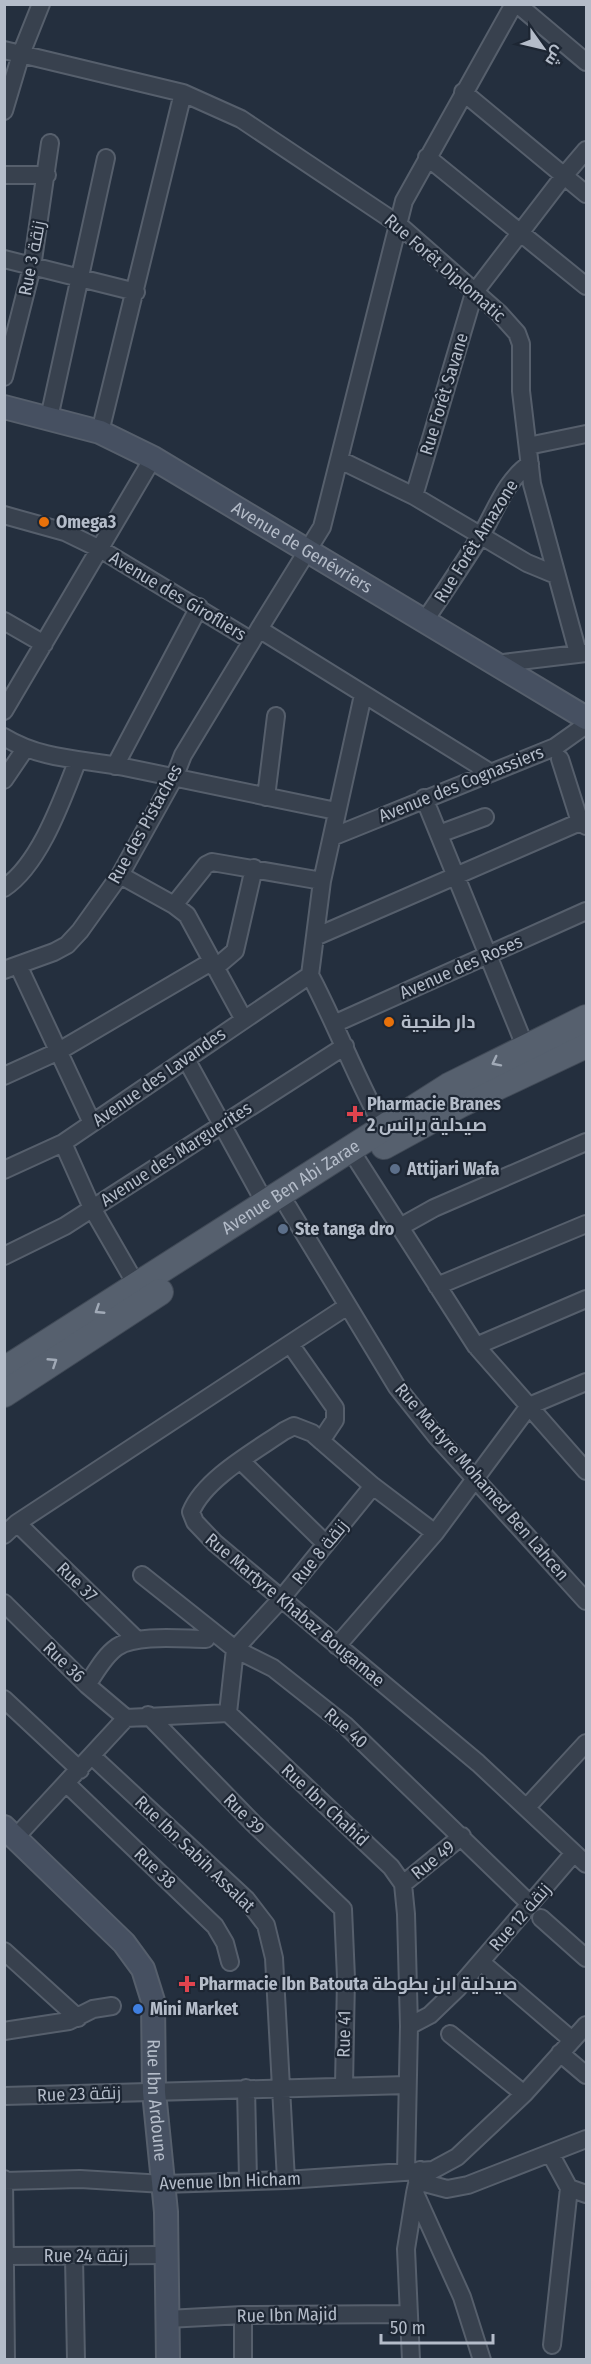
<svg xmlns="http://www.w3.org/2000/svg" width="591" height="2364" font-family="'Fira Sans Condensed',Cairo,sans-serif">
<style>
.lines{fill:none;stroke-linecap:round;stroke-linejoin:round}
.street-casing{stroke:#565f6c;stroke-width:20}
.secondary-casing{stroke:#565f6c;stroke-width:26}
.primary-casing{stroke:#414a57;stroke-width:28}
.street{stroke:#38414e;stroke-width:16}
.secondary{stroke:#465061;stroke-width:22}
.primary{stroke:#56606e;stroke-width:26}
.oneway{stroke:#a1aab7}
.food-dot{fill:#e8710a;stroke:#1d2633;stroke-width:2}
.health-dot{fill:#e0444e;stroke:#1d2633;stroke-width:2}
.service-dot{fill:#5c6f8a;stroke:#1d2633;stroke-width:2}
.shop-dot{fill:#3f7fe0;stroke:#1d2633;stroke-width:2}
.labels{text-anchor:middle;stroke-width:4.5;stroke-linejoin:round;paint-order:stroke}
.street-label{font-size:18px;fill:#b4bcc9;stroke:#1d2633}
.poi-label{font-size:18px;font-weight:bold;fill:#b4bcc9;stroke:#1d2633;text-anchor:start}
</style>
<rect width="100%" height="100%" fill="#242f3e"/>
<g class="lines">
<defs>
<path id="street" d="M517,4L586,62
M4,50L183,93L241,119L398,224L499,313L517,333L521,344V391L532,484L578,653
M463,92L586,194
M4,111L21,54L41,4
M427,157L586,286
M4,175H47
M4,259L136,292
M4,377L32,267L50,143
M49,418L106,158
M100,432L183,93
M528,446L586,434
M340,460L414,496L527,563L556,575
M414,496L474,293L563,177L586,150
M4,515L65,532L100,549L252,641L259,629L491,773
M425,620C444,593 462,565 480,537C495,513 505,480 530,464
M4,621L44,644
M259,629L322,527L404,201L514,4
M495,664L586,653
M4,711L153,458
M4,737C42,760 82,759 124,767C195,782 266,797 336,811
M560,759L580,822L586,826
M115,766L199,607
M4,780L25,749
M266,797L276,716
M424,798L529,1056
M439,834L485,817
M332,837L555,747L586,725
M120,875L174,905L187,915L243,1018
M4,888C40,864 62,800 77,762
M174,905L206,865L212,862L322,881
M315,937L580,822
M18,965L92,1123
M215,968L235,951L254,868
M4,970L54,952L67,945L80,931L120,875L174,778L183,755L252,641
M310,975L322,881L363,695
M310,975C338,1028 358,1084 388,1136
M336,1023L586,911
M186,1059L265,1203
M4,1076L59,1051L211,962
M63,1143L92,1208L137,1286
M350,1149L476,1346L586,1471
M4,1170L63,1143L310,975
M288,1207L397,1387L436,1436L586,1601
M400,1227L434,1208L586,1142
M4,1256L65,1226L345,1046
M437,1286L586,1224
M290,1344L335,1408V1420L321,1441
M476,1346L586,1299
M242,1462L326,1544
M17,1523L137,1640
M435,1533L373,1486L312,1433L294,1426L284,1431C255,1451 204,1479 191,1512L195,1522L215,1543L478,1763L586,1864
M4,1535L17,1523L346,1307
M142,1575L235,1649L273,1668L345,1725L531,1905
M4,1603L87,1685L126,1718
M337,1646L435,1533L529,1406L586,1382
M87,1685C96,1672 104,1656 117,1647C137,1634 182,1639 206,1639
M4,1699L80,1770
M228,1713L235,1649L281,1599L373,1486
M148,1715L253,1823L343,1909L346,1978L344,2086
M92,1756L246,1899L266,1925L274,1958L286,2180
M67,1784L215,1926L225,1943L230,1962
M527,1807L586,1743
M15,1838L126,1718L228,1713L391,1867L403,1884L406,1914L409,2026L406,2172
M403,1884L462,1836
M541,1918L586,1958
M4,1951L78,2018
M481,1962L572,2040
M409,2026L430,2015L458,1988L574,1853
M4,2031L69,2021L93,2009L112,2006
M450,2034L524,2094
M560,2053L586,2075
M246,2088L248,2180
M4,2096L407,2085
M551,2155L569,2188L586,2194
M420,2170L415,2193L462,2297L482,2360
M4,2179L6,2360
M4,2181L80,2179L164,2184L286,2180L433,2170L457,2157L524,2094L586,2025
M417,2181L447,2189L468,2185L586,2139
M5,2256L166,2255
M74,2257L76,2360
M243,2315V2360
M167,2319L243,2315L408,2314
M552,2345L569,2188
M411,2360L406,2249L415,2193"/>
<g id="secondary">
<path id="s1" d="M4,407L100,432L153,458L586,718"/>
<path id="s2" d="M4,1827L124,1943L143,1969L153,2001L154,2092L166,2212L168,2360"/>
</g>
<g id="primary">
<path d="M384,1146L461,1104L586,1045"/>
<path id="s3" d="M4,1370L449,1086L586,1018"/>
<path d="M4,1394L160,1292"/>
</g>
</defs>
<use href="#street" class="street-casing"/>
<use href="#secondary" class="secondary-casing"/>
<use href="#primary" class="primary-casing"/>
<use href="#street" class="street"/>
<use href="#secondary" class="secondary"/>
<use href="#primary" class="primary"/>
</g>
<defs><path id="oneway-chevron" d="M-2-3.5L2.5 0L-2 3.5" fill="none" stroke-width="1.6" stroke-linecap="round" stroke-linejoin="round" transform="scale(1.5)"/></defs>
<g class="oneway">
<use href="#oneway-chevron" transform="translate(496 1062) rotate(153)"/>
<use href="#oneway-chevron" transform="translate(99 1310) rotate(147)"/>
<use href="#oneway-chevron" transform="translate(53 1362) rotate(-33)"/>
</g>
<g class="food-dot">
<circle cx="44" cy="522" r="6"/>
<circle cx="389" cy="1022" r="6"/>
</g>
<g class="health-dot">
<path d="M352 1105h6v6h6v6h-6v6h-6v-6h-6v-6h6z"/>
<path d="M184 1975h6v6h6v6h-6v6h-6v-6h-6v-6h6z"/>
</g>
<g class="service-dot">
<circle cx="395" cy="1169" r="6"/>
<circle cx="283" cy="1229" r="6"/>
</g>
<circle class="shop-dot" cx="138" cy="2009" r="6"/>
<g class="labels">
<g class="street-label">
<text transform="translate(32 258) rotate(-79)" y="6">Rue 3 زنقة</text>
<text transform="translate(445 268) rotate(41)" y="6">Rue Forêt Diplomatic</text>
<text transform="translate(444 394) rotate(-73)" y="6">Rue Forêt Savane</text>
<text transform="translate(476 541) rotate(-58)" y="6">Rue Forêt Amazone</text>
<text dy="6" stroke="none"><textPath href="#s1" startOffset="332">Avenue de Genévriers</textPath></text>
<text transform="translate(178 596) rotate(31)" y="6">Avenue des Girofliers</text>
<text transform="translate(461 784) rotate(-22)" y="6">Avenue des Cognassiers</text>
<text transform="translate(145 824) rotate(-61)" y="6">Rue des Pistaches</text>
<text transform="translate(461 967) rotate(-24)" y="6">Avenue des Roses</text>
<text transform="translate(159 1077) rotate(-35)" y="6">Avenue des Lavandes</text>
<text transform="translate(176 1154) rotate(-33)" y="6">Avenue des Marguerites</text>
<text dy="6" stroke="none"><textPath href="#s3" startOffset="340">Avenue Ben Abi Zarae</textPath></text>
<text transform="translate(482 1482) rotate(49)" y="6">Rue Martyre Mohamed Ben Lahcen</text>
<text transform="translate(320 1552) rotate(-51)" y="6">Rue 8 زنقة</text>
<text transform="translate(77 1582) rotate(44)" y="6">Rue 37</text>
<text transform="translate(295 1610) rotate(40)" y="6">Rue Martyre Khabaz Bougamae</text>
<text transform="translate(64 1662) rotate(44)" y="6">Rue 36</text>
<text transform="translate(346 1728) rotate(41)" y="6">Rue 40</text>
<text transform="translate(325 1805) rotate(43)" y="6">Rue Ibn Chahid</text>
<text transform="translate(244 1814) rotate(45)" y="6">Rue 39</text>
<text transform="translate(195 1854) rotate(44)" y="6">Rue Ibn Sabih Assalat</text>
<text transform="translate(433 1860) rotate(-39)" y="6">Rue 49</text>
<text transform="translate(155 1868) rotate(44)" y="6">Rue 38</text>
<text transform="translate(520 1917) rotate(-49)" y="6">Rue 12 زنقة</text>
<text transform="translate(344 2034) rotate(-89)" y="6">Rue 41</text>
<text transform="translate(79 2094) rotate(-2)" y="6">Rue 23 زنقة</text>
<text dy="6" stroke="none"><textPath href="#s2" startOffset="332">Rue Ibn Ardoune</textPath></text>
<text transform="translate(230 2181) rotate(-2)" y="6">Avenue Ibn Hicham</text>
<text x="86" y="2262">Rue 24 زنقة</text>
<text transform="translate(287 2315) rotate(-1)" y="6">Rue Ibn Majid</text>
</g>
<g class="poi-label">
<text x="56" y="528">Omega3</text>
<text x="401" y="1028">دار طنجية</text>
<text x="367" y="1110">Pharmacie Branes<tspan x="367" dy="21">2 صيدلية برانس</tspan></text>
<text x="407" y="1175">Attijari Wafa</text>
<text x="295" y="1235">Ste tanga dro</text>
<text x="199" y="1990">Pharmacie Ibn Batouta صيدلية ابن بطوطة</text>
<text x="150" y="2015">Mini Market</text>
</g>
</g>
<rect width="591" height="2364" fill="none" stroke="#b4bcc9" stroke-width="12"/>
<g transform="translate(543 48) rotate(124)" stroke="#1d2633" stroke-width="4.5" paint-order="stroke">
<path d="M0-4.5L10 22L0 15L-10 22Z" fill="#b4bcc9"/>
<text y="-9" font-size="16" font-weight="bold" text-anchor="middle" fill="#b4bcc9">ش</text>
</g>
<path d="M381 2334v9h112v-9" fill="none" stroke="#b4bcc9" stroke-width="3"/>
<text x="390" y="2334" font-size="18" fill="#b4bcc9" stroke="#1d2633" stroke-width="4.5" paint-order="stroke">50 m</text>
</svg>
